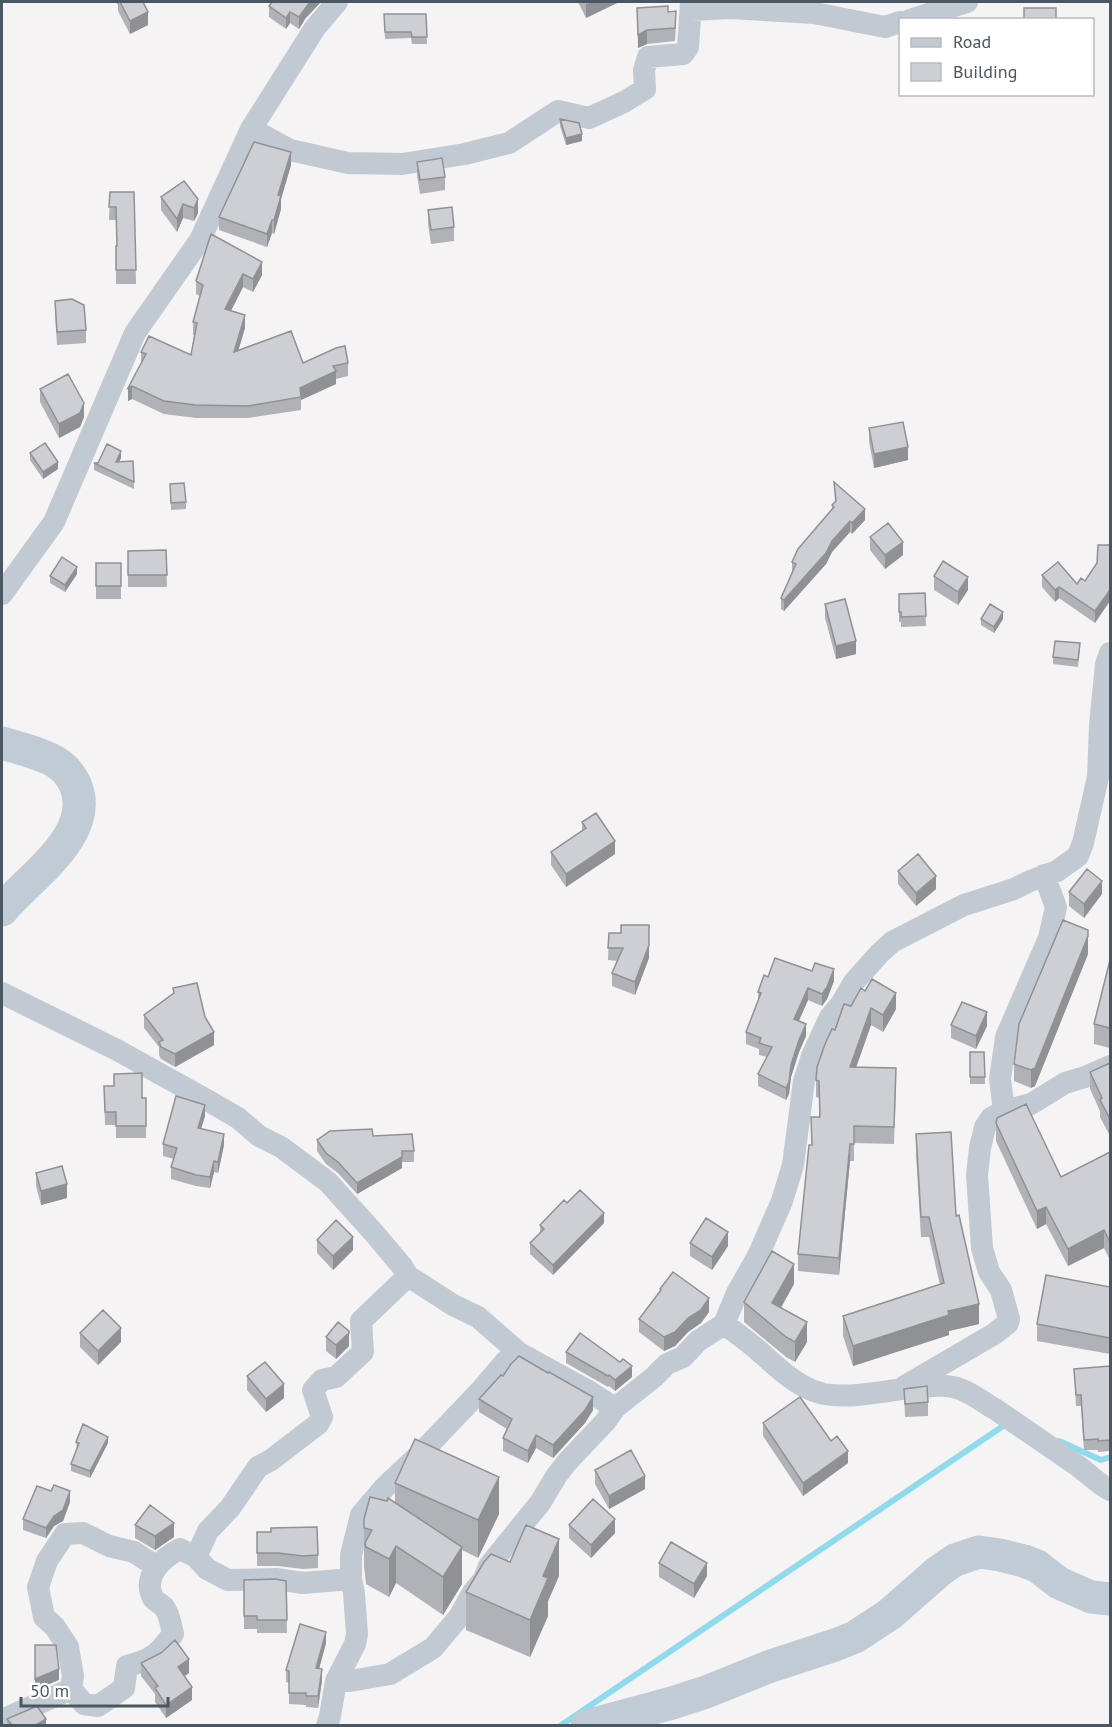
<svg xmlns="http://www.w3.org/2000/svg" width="1112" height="1727" font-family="'PT Sans',sans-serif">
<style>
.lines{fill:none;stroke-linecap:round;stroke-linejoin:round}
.stream{stroke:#90daee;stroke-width:6}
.street{stroke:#c1cad2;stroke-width:22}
.secondary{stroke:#c1cbd6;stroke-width:33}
.wall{fill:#b0b2b7}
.shaded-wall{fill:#909195}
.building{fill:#cdcfd5;stroke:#909195;stroke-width:1.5}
</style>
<rect width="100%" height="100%" fill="#f5f3f3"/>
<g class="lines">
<path class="stream" d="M1059,1441L1101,1460L1110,1457
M560,1726L1006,1424"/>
<path class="street" d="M691,10L730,8L814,13L885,27L900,22
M910,20L967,2
M251,129L290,150L348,163L402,164L465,154L509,143L558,111L589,118L624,102L645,89L644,70L648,57L683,54L688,47L691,2
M2,594L54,522L135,333L200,240L251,129L315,28L337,2
M1110,653L1106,664L1100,725L1098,777L1083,843L1078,856L1057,871L1030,881L1014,889L964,905L892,942L879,954L854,982L841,1004L830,1017L812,1056L804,1081L793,1165L782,1201L758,1256L737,1293L724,1324C736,1333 749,1342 760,1352C778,1368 799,1389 824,1394C855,1399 888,1390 919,1387C933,1386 947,1384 960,1389C973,1394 983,1402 995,1409C1023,1428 1050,1447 1078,1466C1089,1474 1098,1484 1110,1490
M2,993L117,1050L207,1100L238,1118L259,1136L281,1147L328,1182L374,1233L401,1265L408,1276L453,1305L478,1317L519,1353L590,1392L615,1408
M1004,1111L1031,1104L1065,1083L1085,1077L1110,1066
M519,1353L506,1361L483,1388L421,1453L385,1487L361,1515L351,1555V1579L354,1593L357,1634L355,1644L336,1681H350L390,1674L433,1648L459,1617L473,1592L484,1579L489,1566L540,1503L557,1475L568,1461L605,1422L615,1408L654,1377L667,1364L683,1357L698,1341L724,1324
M905,1386L994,1334L1008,1323L1009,1319L1001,1290L989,1272L982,1248L977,1175L980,1148L985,1127L991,1118L1004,1111L1000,1079L1006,1037L1049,938L1056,907L1044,875
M196,1557L208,1531L230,1508L258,1467L271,1460L318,1424L322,1417L313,1390L322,1380L336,1377L363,1352L361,1321L408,1276
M71,1689L73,1676L68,1647L55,1627L44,1617L38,1587L47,1561L65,1534L83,1533L109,1546L134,1552L157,1567
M2,1720L71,1689L84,1704L98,1706L124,1688L127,1666C152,1660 158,1654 173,1634C171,1625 170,1615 164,1607C160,1603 156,1602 153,1598C142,1576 162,1558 180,1549L196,1557L207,1569L228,1580L276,1579L303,1583L351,1579
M327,1726L330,1716L336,1681"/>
<path class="secondary" d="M2,743C18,748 44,754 57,763C65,768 71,776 75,784C97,834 29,877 2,910
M587,1726L672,1703L706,1692L768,1667L835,1645L855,1637L890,1614L939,1571L955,1560L979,1552L1000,1555L1024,1561L1037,1566L1059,1583L1091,1597L1110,1599"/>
</g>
<path class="wall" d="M115,2H143L148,25L130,34L118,11V5Z
M272,2L305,19L299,29L290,23L286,29L269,17V6Z
M578,2H617V3L586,18Z
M637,8L676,25L675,41L647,44L638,48Z
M384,14H426L427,44H412L411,38L385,39Z
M560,119L582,141L566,145L560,126Z
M417,162L445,177V190L420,194L417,175Z
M291,165L281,199V209L274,234L272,233L267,247L219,230V217Z
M184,181L198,213L194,221L183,218L177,232L161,210V197Z
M110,192H134L136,284H116V246H117L116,220H109Z
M428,210L454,227V241L431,244L428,224Z
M211,234L262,275L253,292L243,287L231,311L245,328L238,351L303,363H348V376L336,379V384L301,400V410L248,418H196L164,414L132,399L128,401V388L141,363V352L191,355L194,335H193V322L200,296L196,294V281Z
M55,301L86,330V343L57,345L55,314Z
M40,389L84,417L80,427L59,438L40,402Z
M869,428L908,460L874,468L869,442Z
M30,453L58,469L43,479L30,460Z
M121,458L119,462L133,461L134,489L94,470V463Z
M834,482L865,520L852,534L850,532L832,552L826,564L784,611L781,609V598L792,573V562L832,510V505L835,502Z
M170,484L186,502V509L171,510Z
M870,537L903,555L885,569L870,550Z
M166,550L167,587H128V551Z
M96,563H121V599H96Z
M1097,563L1095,623L1059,598L1055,602L1042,587V575L1077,584L1085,581Z
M77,574L65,592L50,583V576Z
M934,576L968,590L958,605L934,590Z
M925,593L926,626L901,627V622H899V594Z
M825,604L856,654L836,659L825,618Z
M981,619H1003L994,633L981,625Z
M1080,650L1078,667L1053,664V657Z
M582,822L615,854L566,887L551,865V852L582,831Z
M898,871L936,889L916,906L898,884Z
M1069,892L1102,894L1084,918L1069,906Z
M609,933L649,958L635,995L612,986V973L618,961L608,960Z
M1088,954L1035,1086L1031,1088L1014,1081V1064Z
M1110,960V1048L1094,1044V1024Z
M768,977L834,981L827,999L822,1006L808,1000L799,1021L806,1036L799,1052L791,1077L789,1094L786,1100L758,1086V1074L767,1057L759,1055V1049L746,1044V1032L758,1002V992Z
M173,988L205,1017L214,1045L175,1067L161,1059L159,1055V1047L144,1028V1015L173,993Z
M851,1006L896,1009L883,1032L871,1025L856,1068L896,1085L894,1144L854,1143V1161H850L839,1275L798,1271V1254L812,1145L811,1117H819V1098L816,1097V1080L835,1030Z
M951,1025L987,1026L976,1049L951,1038Z
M970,1052H984L985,1084H970Z
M1110,1063V1136L1100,1117V1111L1090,1089V1072Z
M104,1086L142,1098H146V1138H116V1125H105Z
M205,1116L201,1128L224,1145L218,1173L214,1172L210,1188L196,1186L171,1179V1167L174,1159L163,1156V1144Z
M996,1123L1061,1177L1110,1152V1260L1104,1248L1068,1266L1046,1224L1037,1229L996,1141Z
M916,1134L956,1216L979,1324L949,1331V1335L853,1366L843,1336V1316L940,1285L929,1237H921L916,1154Z
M373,1136L414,1151V1162H402V1168L357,1194L338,1173L326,1164L317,1151V1140Z
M36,1173L67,1198L41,1205L36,1186Z
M567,1203L604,1223L553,1275L530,1254V1243L540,1233V1225Z
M317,1240L353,1250L333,1270L317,1253Z
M690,1243L728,1246L712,1270L690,1256Z
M794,1284L781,1308L807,1342L795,1362L786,1357L744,1322V1302Z
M1110,1287V1354L1037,1341V1324Z
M660,1289L709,1312L701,1323L688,1332L675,1346L664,1351L639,1332V1319L660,1292Z
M80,1333L121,1342L98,1365L80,1347Z
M326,1337L349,1346L336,1359L326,1351Z
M566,1352L632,1377L615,1391L609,1386L608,1387L566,1363Z
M1110,1366V1451L1098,1452V1450H1084L1081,1406H1076L1074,1369Z
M247,1376L284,1398L266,1412L247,1390Z
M904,1389L928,1402V1416L905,1417Z
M479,1399L593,1410L585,1423L553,1458L536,1448L528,1463L503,1451V1438L507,1429L479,1412Z
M763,1423L831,1441L848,1463L803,1496L763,1436Z
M76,1442L108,1443L90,1478L71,1471V1464L77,1449Z
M595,1470L645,1489L609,1509L595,1484Z
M395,1483L499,1514L478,1558L462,1550V1584L443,1615L396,1583L389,1597L366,1584L364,1566V1519L395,1502Z
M70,1502L63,1521L54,1526L46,1538L23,1530V1519Z
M135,1525L174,1537L155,1550L135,1538Z
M569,1525L615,1533L591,1558L569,1538Z
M257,1532H271L318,1555V1568L303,1569L278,1566H257Z
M510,1562L559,1576L548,1601V1616L530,1657L466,1630V1592Z
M659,1563L707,1576L694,1598L659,1577Z
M244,1580L286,1581L287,1633H257V1629H244Z
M326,1643L319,1669L322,1680L318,1708L306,1707V1705L289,1704V1683L286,1682V1670Z
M141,1663L189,1673L184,1676L192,1700L166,1718L155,1702V1694L141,1676Z
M7,1719L46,1725H7Z"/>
<path class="shaded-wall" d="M310,2H321L305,19L299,29V17Z
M593,2H617V3L586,18V4Z
M148,12V25L130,34V21Z
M290,12V23L286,29V18Z
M647,30V44L638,48V35Z
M582,134V141L566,145V138Z
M291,152V165L281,199V209L274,234V220L278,195Z
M198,199V213L194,221V208Z
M183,204V218L177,232V219Z
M272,220V233L267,247V234Z
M262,262V275L253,292V279Z
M243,274V287L225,322V309Z
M245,315V328L234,365V352Z
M336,371V384L301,400L300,388Z
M132,386V399L128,401V388Z
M84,403V417L80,427L59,438V424Z
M908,447V460L874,468V454Z
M121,451V458L116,469V462Z
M58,462V469L43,479V472Z
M865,509V520L852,534V523Z
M850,521V532L832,552L826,564L784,611V600Z
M903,542V555L885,569V555Z
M77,567V574L65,592V585Z
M968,577V590L958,605V592Z
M1059,587V598L1055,602V590Z
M1110,590V601L1095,623V611Z
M1003,612V619L994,633V627Z
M856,641V654L836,659V646Z
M615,841V854L566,887V874Z
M936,876V889L916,906V893Z
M1102,881V894L1084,918V904Z
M1088,936V954L1035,1086L1031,1088V1070Z
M649,945V958L635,995V982Z
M834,969V981L827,999L822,1006V994Z
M808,988V1000L794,1031V1019Z
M896,993V1009L883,1032V1015Z
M871,1008V1025L850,1084V1067Z
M987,1012V1026L976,1049V1036Z
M806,1024V1036L799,1052L791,1077L789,1094L786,1100V1088L791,1065L799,1040Z
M214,1032V1045L175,1067V1054Z
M205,1105V1116L198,1139V1128Z
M224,1134V1145L218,1173V1162Z
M850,1144V1161L839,1275V1258Z
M402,1157V1168L357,1194V1183Z
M214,1161V1172L210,1188V1177Z
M67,1184V1198L41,1205V1191Z
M1046,1207V1224L1037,1229V1211Z
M604,1213V1223L553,1275V1265Z
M1104,1230V1248L1068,1266V1249Z
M728,1232V1246L712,1270V1257Z
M353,1237V1250L333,1270V1256Z
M794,1264V1284L772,1323V1303Z
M709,1298V1312L701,1323L688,1332L675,1346L664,1351V1337L688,1318Z
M979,1304V1324L949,1331V1335L853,1366V1346L948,1311Z
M807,1322V1342L795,1362V1342Z
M121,1328V1342L98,1365V1351Z
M349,1333V1346L336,1359V1345Z
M632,1366V1377L615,1391V1380Z
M284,1384V1398L266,1412V1399Z
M593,1397V1410L585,1423L553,1458V1445Z
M536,1435V1448L528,1463V1451Z
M108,1437V1443L90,1478V1471Z
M848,1451V1463L803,1496V1483Z
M645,1476V1489L609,1509V1496Z
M499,1477V1514L478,1558V1520Z
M70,1491V1502L63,1521L54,1526L46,1538V1528Z
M615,1519V1533L591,1558V1545Z
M174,1523V1537L155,1550V1536Z
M559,1539V1576L548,1601V1616L530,1657V1620L543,1576Z
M396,1546V1583L389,1597V1559Z
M462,1547V1584L443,1615V1577Z
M707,1563V1576L694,1598V1584Z
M326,1632V1643L316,1680V1668Z
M189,1659V1673L178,1681V1667Z
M59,1669V1680L35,1690V1679Z
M322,1669V1680L318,1708V1696Z
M192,1687V1700L166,1718V1705Z
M46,1719V1725H36Z"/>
<path class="building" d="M120,2H143L148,12L130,21Z
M272,2H310L299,17L290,12L286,18L269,6Z
M668,6V12L676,11L675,28L647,30L638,35L637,8Z
M1024,8H1056V20H1024Z
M384,14H426L427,37H412L411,32H385Z
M560,119L579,123L582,134L566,138Z
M254,142L291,152L278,195L281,196L274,220H272L267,234L219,217Z
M442,158L445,177L420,180L417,162Z
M184,181L198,199L194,208L183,204L177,219L161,197Z
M110,192H134L136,270H116V246H117L116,207H109Z
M452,207L454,227L431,230L428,210Z
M211,234L262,262L253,279L243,274L225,309L245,315L234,352L291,331L303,363L336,348L345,346L348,363L333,366L336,371L300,388L301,397L248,406L196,405L164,401L132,386L128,388L146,354L141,352L149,336L191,355L197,323L193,322L203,285L196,281Z
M72,299L84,305L86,330L57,332L55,301Z
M68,374L84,403L80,413L59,424L40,389Z
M903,422L908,447L874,454L869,428Z
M45,443L58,462L43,472L30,453Z
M107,444L121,451L116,462L133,461L134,482L94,463H98Z
M834,482L865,509L852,523L850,521L832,541L826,553L784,600L781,598L796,564L792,562L798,549L834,507L832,505L836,501Z
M184,483L186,502L171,503L170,484Z
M888,523L903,542L885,555L870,537Z
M1110,543V590L1095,611L1059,587L1055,590L1042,575L1058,562L1077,584L1081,578L1085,581L1097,563L1098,545H1109Z
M166,550L167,575H128V551Z
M62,557L77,567L65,585L50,576Z
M943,561L968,577L958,592L934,576Z
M96,563H121V586H96Z
M925,593L926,616L901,617V612H899V594Z
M845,599L856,641L836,646L825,604Z
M990,604L1003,612L994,627L981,619Z
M1055,641L1080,643L1078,660L1053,657Z
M596,813L615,841L566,874L551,852L586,828L582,822Z
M918,854L936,876L916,893L898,871Z
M1087,869L1102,881L1084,904L1069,892Z
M1063,920L1088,930V936L1035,1068L1031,1070L1014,1064L1019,1024Z
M621,925H649V945L635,982L612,973L623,948H608L609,933H621Z
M775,958L812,971L815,963L834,969L827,987L822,994L808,988L794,1019L806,1024L799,1040L791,1065L789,1082L786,1088L758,1074L772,1047L759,1043L761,1038L746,1032L761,993L758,992L764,975L768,977Z
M1110,960V1028L1094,1024Z
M872,979L896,993L883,1015L871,1008L850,1067L896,1068L894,1127L854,1126V1144H850L839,1258L798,1254L809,1145H812L811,1117H820L819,1081L816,1080L817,1067L825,1044L832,1029L835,1030L844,1004L851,1006L861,988L865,991Z
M197,983L205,1017L214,1032L175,1054L161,1047L159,1042L163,1040L144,1015L174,993L173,988Z
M962,1002L987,1012L976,1036L951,1025Z
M970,1052H984L985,1077H970Z
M1110,1063V1119L1100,1100L1102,1098L1090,1072Z
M142,1073V1098H146V1126H116V1112H105L104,1086H114V1074Z
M176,1096L205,1105L198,1128L224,1134L218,1162L214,1161L210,1177L196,1175L171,1167L177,1148L163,1144Z
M1026,1104L1061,1177L1110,1152V1242L1104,1230L1068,1249L1046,1207L1037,1211L996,1123L997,1118Z
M372,1129L373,1136L412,1134L414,1151H402V1157L357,1183L338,1162L326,1153L317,1140L330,1131Z
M951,1132L956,1216L959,1215L979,1304L948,1311L949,1315L853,1346L843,1316L944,1283L929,1217H921L916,1134Z
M62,1166L67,1184L41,1191L36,1173Z
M580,1190L604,1213L553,1265L530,1243L544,1229L540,1225L564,1200L567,1203Z
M706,1218L728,1232L712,1257L690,1243Z
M336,1220L353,1237L333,1256L317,1240Z
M772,1251L794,1264L772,1303L807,1322L795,1342L786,1337L744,1302Z
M673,1272L709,1298L701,1310L688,1318L675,1332L664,1337L639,1319L661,1290L660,1289Z
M1046,1275L1110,1287V1338L1037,1324Z
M103,1310L121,1328L98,1351L80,1333Z
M338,1322L349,1331V1333L336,1345L326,1337Z
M580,1333L620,1362L623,1359L632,1366L615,1380L609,1375L608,1376L566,1352Z
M519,1356L548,1373L549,1372L593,1397L585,1410L553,1445L536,1435L528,1451L503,1438L512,1419L479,1399L501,1375L503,1376L511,1364Z
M265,1362L284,1384L266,1399L247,1376Z
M1110,1366V1440L1098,1441V1439L1084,1440L1081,1395H1076L1074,1369Z
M927,1386L928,1402L905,1404L904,1389Z
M800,1397L831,1441L837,1436L848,1451L803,1483L763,1423Z
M83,1424L108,1437L90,1471L71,1464L79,1443L76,1442Z
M415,1439L499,1477L478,1520L395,1483Z
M631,1450L645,1476L609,1496L595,1470Z
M54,1485L70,1491L63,1510L54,1516L46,1528L23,1519L37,1486L51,1491Z
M370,1497L387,1501L388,1498L462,1547L443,1577L396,1546L389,1559L366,1547L365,1543L372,1530L364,1528V1519Z
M593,1499L615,1519L591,1545L569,1525Z
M150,1505L174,1523L155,1536L135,1525Z
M526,1525L559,1539L543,1576L548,1578L530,1620L466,1592L484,1562L491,1554L510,1562Z
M317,1527L318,1555L303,1556L278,1553H257V1532H271V1528Z
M671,1542L707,1563L694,1584L659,1563Z
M275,1579L286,1581L287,1620H257V1616H244V1580Z
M300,1624L326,1632L316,1668L322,1669L318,1696H306V1693H289V1671L286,1670Z
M175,1640L189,1659L178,1667L192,1687L166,1705L155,1688L158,1686L141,1663L161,1653Z
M35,1645H56L59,1669L35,1679Z
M37,1706L46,1719L36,1725H12L7,1719Z"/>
<rect width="1112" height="1727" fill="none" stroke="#4a5661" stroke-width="6"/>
<rect x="899" y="18" width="195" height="78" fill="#ffffff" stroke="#b7bbc0" stroke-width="1.5"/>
<rect x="911" y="38" width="30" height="9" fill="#c1cbd6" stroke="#b7bbc0" stroke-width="1.5"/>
<text x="953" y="48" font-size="18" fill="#4a5661">Road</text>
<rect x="911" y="63" width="30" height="18" fill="#cdcfd5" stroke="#b7bbc0" stroke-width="1.5"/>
<text x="953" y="78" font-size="18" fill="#4a5661">Building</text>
<path d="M21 1697v9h147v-9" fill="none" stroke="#4a5661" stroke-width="3"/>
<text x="30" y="1697" font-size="18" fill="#4a5661" stroke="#ffffff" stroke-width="4.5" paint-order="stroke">50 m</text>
</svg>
